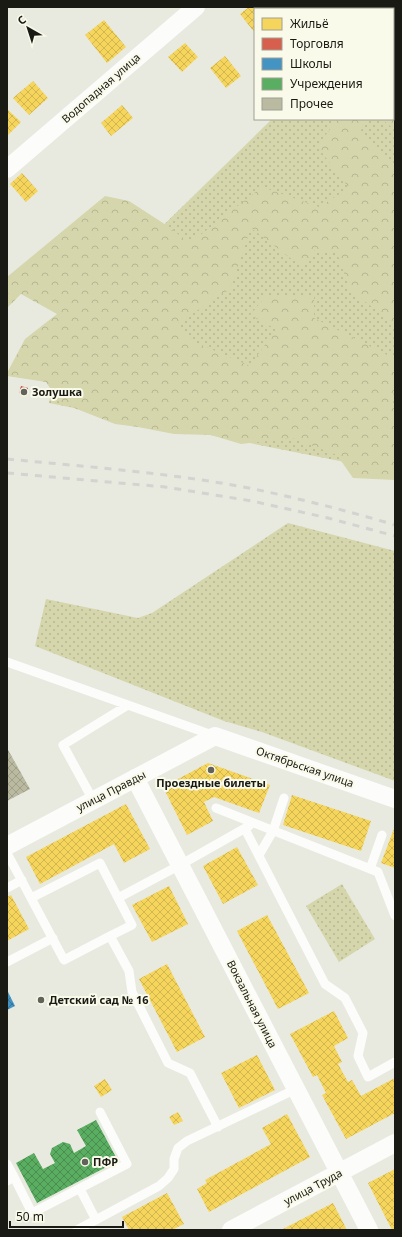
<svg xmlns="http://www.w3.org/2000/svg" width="402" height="1237" font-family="'Noto Sans',sans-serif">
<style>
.grass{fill:url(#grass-dots)}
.forest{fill:url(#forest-crowns)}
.homes{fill:url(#homes-cross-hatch)}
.shops{fill:url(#shops-cross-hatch)}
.schools{fill:url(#schools-cross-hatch)}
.public{fill:url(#public-cross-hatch)}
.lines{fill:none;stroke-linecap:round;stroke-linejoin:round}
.stream{stroke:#aeae5c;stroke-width:4.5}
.building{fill:url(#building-cross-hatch)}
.service{stroke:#fcfcfa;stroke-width:9}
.minor{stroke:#fcfcfa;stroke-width:18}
.tertiary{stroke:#fcfcfa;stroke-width:22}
.rail{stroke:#d3d3d0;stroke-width:3;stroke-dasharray:7 7;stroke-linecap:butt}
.poi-dot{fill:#61635b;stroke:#fafaea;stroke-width:1.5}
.labels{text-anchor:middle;stroke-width:4;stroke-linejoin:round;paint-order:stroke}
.street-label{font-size:11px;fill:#191a14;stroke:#fafaea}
.poi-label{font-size:11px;font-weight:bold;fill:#191a14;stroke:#fafaea;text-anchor:start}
</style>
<defs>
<pattern id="grass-dots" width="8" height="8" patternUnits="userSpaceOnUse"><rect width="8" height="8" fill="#d5d6ab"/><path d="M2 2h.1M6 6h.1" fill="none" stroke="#b6b792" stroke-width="1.8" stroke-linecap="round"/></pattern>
<pattern id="forest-crowns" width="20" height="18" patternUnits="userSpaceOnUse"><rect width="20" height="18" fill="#d5d6ab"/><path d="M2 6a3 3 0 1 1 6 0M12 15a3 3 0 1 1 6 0" fill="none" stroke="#b6b792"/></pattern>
<pattern id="homes-cross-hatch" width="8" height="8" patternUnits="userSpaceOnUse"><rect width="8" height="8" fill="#f6d55c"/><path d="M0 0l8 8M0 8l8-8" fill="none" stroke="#d2b64f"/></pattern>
<pattern id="shops-cross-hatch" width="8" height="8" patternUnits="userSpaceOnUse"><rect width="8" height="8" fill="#d6604d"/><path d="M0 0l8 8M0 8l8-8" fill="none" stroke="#ad4e3f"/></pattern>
<pattern id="schools-cross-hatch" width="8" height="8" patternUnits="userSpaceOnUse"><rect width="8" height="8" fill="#4393c3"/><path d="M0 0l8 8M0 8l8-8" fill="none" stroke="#37779d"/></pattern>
<pattern id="public-cross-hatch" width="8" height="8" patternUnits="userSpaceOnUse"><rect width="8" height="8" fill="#5aae61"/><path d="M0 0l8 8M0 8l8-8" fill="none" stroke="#4a8d4f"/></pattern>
<pattern id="building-cross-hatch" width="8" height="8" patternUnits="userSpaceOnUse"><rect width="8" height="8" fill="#babaa1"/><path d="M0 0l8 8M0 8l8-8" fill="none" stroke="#9f9f8a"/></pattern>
</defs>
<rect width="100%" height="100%" fill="#e8eae0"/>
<path class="grass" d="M395,78V472L49,403L54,378L14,371L272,119H393Z
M288,523L395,551V781L262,732L224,721L35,646L46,599L138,618L152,613Z
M342,884L375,939L339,962L306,906Z"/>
<path class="forest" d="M393,76L395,78V130L382,119H393Z
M338,119H369L359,133L395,169V322L394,324L350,290L337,253L315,250L302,267L251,228L230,289L175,325L197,343L250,366L276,329L250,315L267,295L314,296V318L395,359V386L392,402L395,405V480L353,478L337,455L292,438L241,444L211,435L174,434L138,427L115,424L59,402L46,382L7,376V373L25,339L57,314L21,294L7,308V277L105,196L129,201L163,223L190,243L262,187L319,207L349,188L317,146Z"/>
<path class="homes" d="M249,7H274L276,9H255V33L240,14Z
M104,20L126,47L107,63L85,35Z
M185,43L198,57L182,72L168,57Z
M225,56L241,76L226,88L210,68Z
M33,81L48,98L29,115L13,98Z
M122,105L133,118L111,136L101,123Z
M7,109L21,122L7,136Z
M22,173L38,191L26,202L10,184Z
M208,763L270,785L259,813L214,797L204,802L213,821L187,835L163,787Z
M292,795L371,821L361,851L283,825Z
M126,804L150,849L124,863L114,844L40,884L26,857Z
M395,826V868L381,863Z
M237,847L258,885L223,904L203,866Z
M169,886L188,924L152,942L132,905Z
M11,895L29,929L7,941V897Z
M267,915L309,993L278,1009L237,931Z
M167,964L205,1037L177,1052L139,979Z
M334,1011L348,1038L334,1046L342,1062L338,1064L348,1082L352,1080L361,1096L395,1078V1113L346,1139L322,1095L326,1093L317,1075L313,1077L290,1034Z
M257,1055L275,1090L239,1108L221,1073Z
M105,1079L112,1090L101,1097L94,1086Z
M178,1112L183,1121L174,1125L169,1117Z
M287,1114L310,1157L209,1212L197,1189L207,1183L205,1180L271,1144L262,1128Z
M395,1169V1229L392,1230L368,1183Z
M167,1193L184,1224L172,1230H129L122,1217Z
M333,1203L347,1230H281Z"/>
<path class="shops" d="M21,386L28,388L26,396L19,393Z"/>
<path class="schools" d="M7,990L15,1006L7,1010Z"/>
<path class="public" d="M96,1120L118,1161L37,1203L16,1163L34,1153L43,1169L55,1163L50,1154L52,1148L63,1142L70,1144L74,1153L86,1146L77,1130Z"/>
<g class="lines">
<path class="stream" d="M393,91L395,94"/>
</g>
<path class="building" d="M7,748L30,789L7,801Z"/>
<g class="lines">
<path class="service" d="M7,662L215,736
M93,800L63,745L128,705
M216,808L378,872L395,916
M245,829L325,984L345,998L363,1033L358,1056L368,1077L395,1062
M7,853L64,960L110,936L129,971L132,992L168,1063L190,1073L218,1127
M259,855L273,831L284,798
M370,869L382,835
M7,888L22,880
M31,898L100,863L132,925L110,936
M118,898L180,865L249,826
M7,962L53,938
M7,1164L14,1177
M7,1181L14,1177L32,1213L127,1164L100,1112
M80,1189L96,1220
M77,1230L159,1186L168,1178L174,1169V1159L178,1148L187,1141L296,1089"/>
<path class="minor" d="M7,169L196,7
M135,778L369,1230
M7,846L215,736L395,799
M231,1230L395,1143"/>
<path class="tertiary" d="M362,7L364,9
M393,43L395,45"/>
<path class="rail" d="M7,459C89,467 173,473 254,489C301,499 348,511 395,525
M7,473L165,487L252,501L328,518L395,536"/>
</g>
<g class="poi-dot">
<circle cx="24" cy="392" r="4"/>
<circle cx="211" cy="770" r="4"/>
<circle cx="41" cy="1000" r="4"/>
<circle cx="85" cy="1162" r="4"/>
</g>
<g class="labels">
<g class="street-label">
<text transform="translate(101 88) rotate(-41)" y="4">Водопадная улица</text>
<text transform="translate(305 767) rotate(19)" y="4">Октябрьская улица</text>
<text transform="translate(111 791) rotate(-27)" y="4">улица Правды</text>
<text transform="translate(252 1004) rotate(63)" y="4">Вокзальная улица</text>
<text transform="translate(313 1187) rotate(-28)" y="4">улица Труда</text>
</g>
<g class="poi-label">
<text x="32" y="396">Золушка</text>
<text x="211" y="787" text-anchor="middle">Проездные билеты</text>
<text x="49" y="1004">Детский сад № 16</text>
<text x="93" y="1166">ПФР</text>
</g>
</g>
<rect width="402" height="1237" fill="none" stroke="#191a14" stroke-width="16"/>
<rect x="254" y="8" width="140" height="112" fill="#fafaea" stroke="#a0a094"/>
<rect x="262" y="18" width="20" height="12" fill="#f6d55c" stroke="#a0a094"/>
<text x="290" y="28" font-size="12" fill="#191a14">Жильё</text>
<rect x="262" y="38" width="20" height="12" fill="#d6604d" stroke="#a0a094"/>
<text x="290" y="48" font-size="12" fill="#191a14">Торговля</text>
<rect x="262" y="58" width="20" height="12" fill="#4393c3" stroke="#a0a094"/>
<text x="290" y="68" font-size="12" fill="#191a14">Школы</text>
<rect x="262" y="78" width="20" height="12" fill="#5aae61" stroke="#a0a094"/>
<text x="290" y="88" font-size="12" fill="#191a14">Учреждения</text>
<rect x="262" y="98" width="20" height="12" fill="#babaa1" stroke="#a0a094"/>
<text x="290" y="108" font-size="12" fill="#191a14">Прочее</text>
<g transform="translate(28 28) rotate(321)" stroke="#fafaea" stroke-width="3" paint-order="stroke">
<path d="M0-3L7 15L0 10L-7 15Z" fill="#191a14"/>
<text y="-6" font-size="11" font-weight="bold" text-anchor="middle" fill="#191a14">С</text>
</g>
<path d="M10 1221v6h113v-6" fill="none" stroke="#191a14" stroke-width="2"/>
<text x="16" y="1221" font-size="12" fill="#191a14" stroke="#fafaea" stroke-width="3" paint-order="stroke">50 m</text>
</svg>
